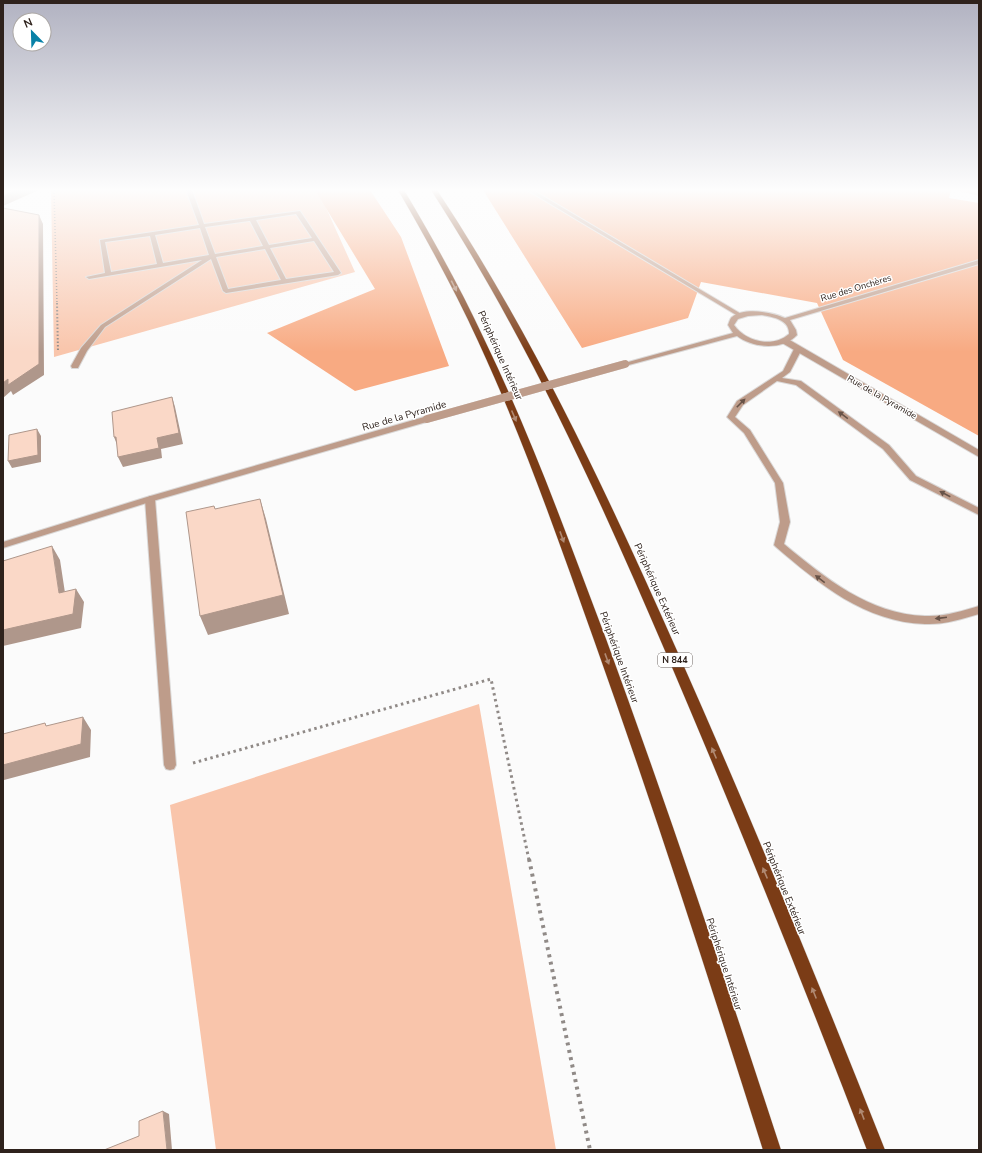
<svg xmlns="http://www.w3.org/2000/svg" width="982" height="1153" font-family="'Nunito Sans',sans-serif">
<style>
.green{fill:#f9c5ab}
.forest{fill:#f8aa82}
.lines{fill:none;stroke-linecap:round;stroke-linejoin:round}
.service-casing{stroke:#dad8d7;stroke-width:2}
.minor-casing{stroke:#dad8d7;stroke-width:2}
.tertiary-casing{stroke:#dad8d7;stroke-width:2}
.trunk-casing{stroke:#dad8d7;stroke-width:1}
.path-far3{stroke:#908a87;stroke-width:1.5;stroke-dasharray:1 2;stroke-linecap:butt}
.path-far2{stroke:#908a87;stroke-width:2;stroke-dasharray:1.5 2;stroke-linecap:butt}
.path-far1{stroke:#908a87;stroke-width:3;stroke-dasharray:2.5 3.5;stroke-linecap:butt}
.path{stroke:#908a87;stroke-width:4;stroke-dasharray:3 4.5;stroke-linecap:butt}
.service{fill:#be9c8a;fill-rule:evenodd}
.minor{fill:#be9c8a;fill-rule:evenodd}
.tertiary{fill:#be9c8a;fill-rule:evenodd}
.trunk{fill:#7b3c16;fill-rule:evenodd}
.tertiary-bridge-casing{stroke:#dad8d7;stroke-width:8;stroke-linecap:butt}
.tertiary-bridge{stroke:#be9c8a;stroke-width:8}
.wall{fill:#d7baab}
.shaded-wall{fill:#af978b}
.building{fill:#fad8c7;stroke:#af978b}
.oneway{fill:#b08a73}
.oneway2{fill:#685348}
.labels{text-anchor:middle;stroke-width:3;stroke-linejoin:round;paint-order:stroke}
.far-street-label{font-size:9px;fill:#2e221c;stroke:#fff}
.shield{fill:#fff;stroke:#6d6460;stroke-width:1}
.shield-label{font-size:9px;font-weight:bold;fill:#2e221c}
.street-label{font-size:10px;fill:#2e221c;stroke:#fff}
</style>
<rect width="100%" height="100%" fill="#fbfbfb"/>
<path class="green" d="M51,190H318L355,272L54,357Z
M479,704L556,1150H216L170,805Z"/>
<path class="forest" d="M315,190H370L401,237L449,366L355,391L267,333L375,289Z
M483,190H951L949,198L979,203V436L843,360L817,303L701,282L688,318L582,348Z"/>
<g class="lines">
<defs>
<path id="service" d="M186,190H192L204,224L300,211L341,273L338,275L226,293L223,291L211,259L105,327L87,351L78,368H72L71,366L81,348L101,325L202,260L89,279L86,277L105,273L100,240L199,225ZM296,214L312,238L269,245L256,220ZM249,221H250L263,246L215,254L205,227ZM200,228L209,255L163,263L155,235ZM150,236L157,264L111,272L105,242ZM314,241L334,272L286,279L270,248ZM265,249L281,280L228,289L216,257Z
M795,347L802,349L790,372L782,378L801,381L889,445L916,476L979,508V515L910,480L883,449L796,385L777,381L743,405L735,417L750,430L783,483L790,522L784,544C825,578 869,614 925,616C943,617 962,611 979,606V614C962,619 943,625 925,624C865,622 819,584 776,547L774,545L780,522L775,483L744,433L727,417L737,401L783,371Z
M150,496L155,499L176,765L174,769L170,770L166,769L164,765L145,499Z"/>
<path id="minor" d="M527,190H533L743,315L738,316Z
M782,339H788L979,450V457L782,343Z"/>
<path id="tertiary" d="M979,260V264L790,320L796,330L797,335C782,351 753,348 737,336L625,366L621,364L733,333L728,325C729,323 730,318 732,317C744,307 772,312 785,318ZM762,315C773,317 790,320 789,334C773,348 746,342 734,325L738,319L748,316Z
M424,417H427L431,419L430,421L153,501L3,548V542L147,497Z"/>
<path id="trunk" d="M398,190H404C433,239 461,289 485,341C532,438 568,539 606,639C668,808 725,979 781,1150H763C709,979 654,808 594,640C558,539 523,438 478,341C454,289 427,240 398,190Z
M431,190H437C534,337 607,493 678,653C751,817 819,983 885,1150H867C803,983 736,817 666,653C597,492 527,338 431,190Z"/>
</defs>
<use href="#service" class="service-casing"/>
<use href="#minor" class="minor-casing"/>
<use href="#tertiary" class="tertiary-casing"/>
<use href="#trunk" class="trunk-casing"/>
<path class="path-far3" d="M54,190L57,304"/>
<path class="path-far2" d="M57,303L58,352"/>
<path class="path-far1" d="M193,763L491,679L529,860"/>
<path class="path" d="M529,859L590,1150"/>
<use href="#service" class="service"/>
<use href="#minor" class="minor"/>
<use href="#tertiary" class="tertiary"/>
<use href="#trunk" class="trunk"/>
<defs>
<path id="tertiary-bridge" d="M427,419L625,364"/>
</defs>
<use href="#tertiary-bridge" class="tertiary-bridge-casing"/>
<use href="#tertiary-bridge" class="tertiary-bridge"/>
</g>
<path class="wall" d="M955,190H979V196Z"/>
<path class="shaded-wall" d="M16,190H39L3,206V196Z
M39,215L43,224L44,375L13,395L11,391L3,398V383Z
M172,397L175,407L183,444L161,449L162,458L123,467L118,457Z
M37,429L41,436V462L12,468L8,461Z
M114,437H116L118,447Z
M260,499L266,519L289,614L208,635L200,616Z
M52,546L60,560L67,606L59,593Z
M76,589L84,602L81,628L3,646V630Z
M83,717L91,730L90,757L4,780L3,786V765Z
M163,1111L169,1114L172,1150H167Z"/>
<path class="building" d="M3,190H16L3,196Z
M3,208L39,215V364L8,385V379L3,383Z
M172,397L179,433L157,438L159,448L118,457L116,437H114L112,412Z
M37,429L38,455L8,461L9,435Z
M260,499L283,595L200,616L186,512L214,506L215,509Z
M52,546L59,593L76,589L73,614L3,630V561Z
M83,717L81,744L3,765V734L45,723L46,726Z
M163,1111L167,1150H104L139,1136V1121Z"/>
<defs><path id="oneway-solid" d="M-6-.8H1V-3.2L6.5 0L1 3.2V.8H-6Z"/></defs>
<g class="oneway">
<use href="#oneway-solid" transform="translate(454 286) rotate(63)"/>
<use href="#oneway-solid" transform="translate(514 416) rotate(67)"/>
<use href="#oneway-solid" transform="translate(562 537) rotate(70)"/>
<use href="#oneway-solid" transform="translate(607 659) rotate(70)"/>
<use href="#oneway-solid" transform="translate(714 753) rotate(-113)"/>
<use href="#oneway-solid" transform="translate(765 873) rotate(-113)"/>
<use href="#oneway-solid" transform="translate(814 993) rotate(-112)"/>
<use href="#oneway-solid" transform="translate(862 1114) rotate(-111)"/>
</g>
<g class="oneway2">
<use href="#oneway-solid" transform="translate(741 403) rotate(-45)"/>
<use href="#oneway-solid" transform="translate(843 415) rotate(-144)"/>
<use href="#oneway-solid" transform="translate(945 494) rotate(-153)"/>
<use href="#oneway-solid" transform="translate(820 579) rotate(-142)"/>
<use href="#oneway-solid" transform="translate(941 618) rotate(173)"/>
</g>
<linearGradient id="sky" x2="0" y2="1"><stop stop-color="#b1b2c1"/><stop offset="0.54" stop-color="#fdfdfd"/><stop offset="1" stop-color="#fdfdfd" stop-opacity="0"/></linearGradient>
<rect width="982" height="352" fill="url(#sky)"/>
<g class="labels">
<g class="far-street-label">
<text transform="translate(856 288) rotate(-17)" y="3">Rue des Onchères</text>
<text transform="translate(882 397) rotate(30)" y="3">Rue de la Pyramide</text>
</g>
<rect class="shield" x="658" y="653" width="34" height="14" rx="3"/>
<g class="shield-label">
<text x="675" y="663">N 844</text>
</g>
<g class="street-label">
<text transform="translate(501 355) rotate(66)" y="4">Périphérique Intérieur</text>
<text transform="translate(404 415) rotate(-16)" y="4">Rue de la Pyramide</text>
<text transform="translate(658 589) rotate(66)" y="4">Périphérique Extérieur</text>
<text transform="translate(620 657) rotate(70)" y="4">Périphérique Intérieur</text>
<text transform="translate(785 888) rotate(68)" y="4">Périphérique Extérieur</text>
<text transform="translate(725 964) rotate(72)" y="4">Périphérique Intérieur</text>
</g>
</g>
<rect width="982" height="1153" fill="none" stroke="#2e221c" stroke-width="8"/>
<g transform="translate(32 32) rotate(337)"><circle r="19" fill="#ffffff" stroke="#aba7a4"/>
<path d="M0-3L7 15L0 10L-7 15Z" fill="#0881a7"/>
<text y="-6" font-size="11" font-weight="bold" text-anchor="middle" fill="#2e221c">N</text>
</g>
</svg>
